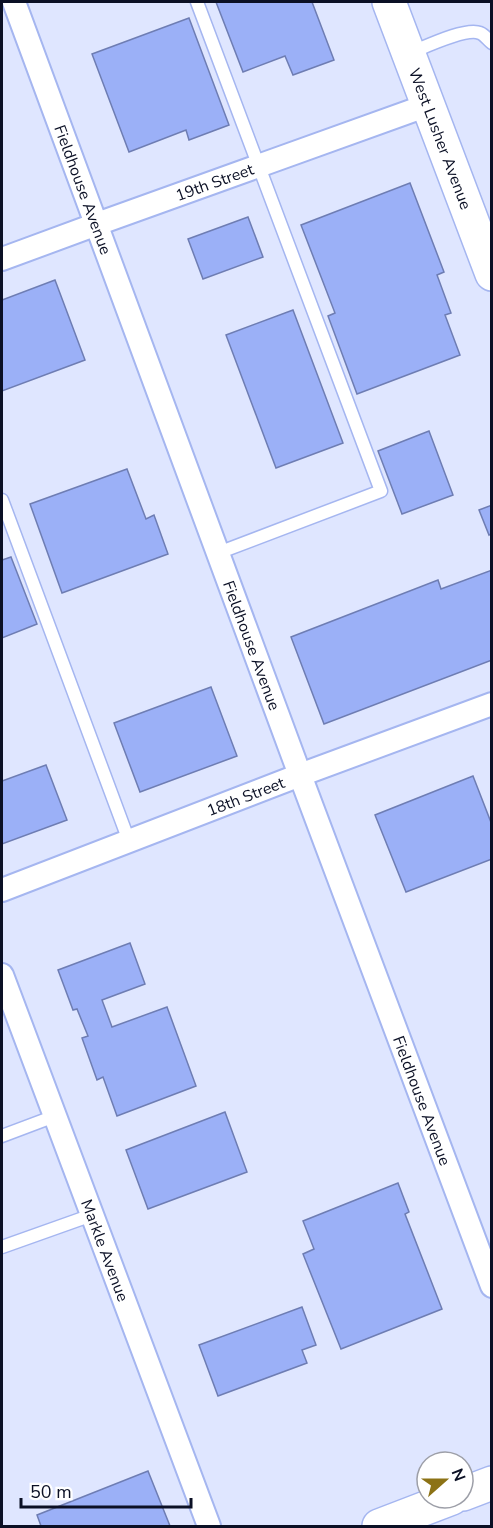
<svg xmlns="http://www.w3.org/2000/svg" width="493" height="1528" font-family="'Nunito Sans',sans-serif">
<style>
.building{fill:#9bb0f7;stroke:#6e7db3;stroke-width:1.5}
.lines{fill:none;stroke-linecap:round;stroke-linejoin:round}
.lane-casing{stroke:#a5b6f0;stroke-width:15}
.street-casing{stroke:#a5b6f0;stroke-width:26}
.secondary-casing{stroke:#a5b6f0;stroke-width:36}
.primary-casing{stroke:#a5b6f0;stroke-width:36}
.lane{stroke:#fff;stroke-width:12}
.street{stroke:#fff;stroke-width:22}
.secondary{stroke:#fff;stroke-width:33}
.primary{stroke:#fff;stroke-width:33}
.labels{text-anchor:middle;stroke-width:4.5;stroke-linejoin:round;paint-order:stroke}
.street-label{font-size:16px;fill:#0b1025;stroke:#fff}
</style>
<rect width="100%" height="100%" fill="#dfe6ff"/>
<path class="building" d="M216,2H312L334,60L293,75L285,56L243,72Z
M189,18L229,125L189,140L186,130L129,152L92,54Z
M410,183L444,272L437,275L451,313L445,315L460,355L357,394L328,316L335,313L301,225Z
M248,217L263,257L203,279L188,239Z
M55,280L85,360L2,391V300Z
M293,310L343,443L276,468L226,335Z
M429,431L453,495L402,514L378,451Z
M127,469L146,519L154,515L168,554L62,593L30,504Z
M492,505V533L489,535L479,510Z
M11,557L37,624L2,638V560Z
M492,570V660L324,724L291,637L438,580L441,589Z
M211,687L237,756L140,792L114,723Z
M46,765L67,820L2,844V781Z
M473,776L492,825V859L406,892L375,815Z
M130,943L145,984L102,1000L112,1027L167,1007L196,1086L117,1116L103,1077L97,1080L82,1038L88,1036L77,1009L73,1010L58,970Z
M225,1112L247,1172L148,1209L126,1150Z
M398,1183L409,1212L405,1214L442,1309L341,1349L303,1254L314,1249L303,1221Z
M302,1307L316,1345L302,1350L307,1363L218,1396L199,1345Z
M148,1471L170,1526H41L37,1515Z"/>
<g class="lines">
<defs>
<path id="lane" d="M197,2L381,491L218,553
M410,53C425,47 466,27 480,33C485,35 488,40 492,43
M2,500L129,841
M2,1136L55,1116
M2,1247L92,1215"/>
<g id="street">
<path id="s1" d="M14,2L300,775L492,1286"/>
<path id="s2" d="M2,259L97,224L428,105"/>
<path id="s3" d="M2,890L300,775L492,704"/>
<path id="s4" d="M2,975L209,1526"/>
</g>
<path id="secondary" d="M463,1494L492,1483
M379,1526L452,1498"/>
<g id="primary">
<path id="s5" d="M389,2L492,274"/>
</g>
</defs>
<use href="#lane" class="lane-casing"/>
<use href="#street" class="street-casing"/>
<use href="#secondary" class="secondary-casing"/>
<use href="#primary" class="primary-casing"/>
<use href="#lane" class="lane"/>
<use href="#street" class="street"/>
<use href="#secondary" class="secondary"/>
<use href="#primary" class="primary"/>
</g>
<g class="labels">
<g class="street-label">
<text dy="6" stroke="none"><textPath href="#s5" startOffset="146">West Lusher Avenue</textPath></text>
<text dy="6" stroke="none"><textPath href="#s2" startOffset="226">19th Street</textPath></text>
<text dy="6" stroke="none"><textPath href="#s1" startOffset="200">Fieldhouse Avenue</textPath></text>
<text dy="6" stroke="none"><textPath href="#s1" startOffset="686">Fieldhouse Avenue</textPath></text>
<text dy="6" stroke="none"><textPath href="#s3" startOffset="261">18th Street</textPath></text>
<text dy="6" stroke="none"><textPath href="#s1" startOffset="1172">Fieldhouse Avenue</textPath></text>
<text dy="6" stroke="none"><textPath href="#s4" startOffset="294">Markle Avenue</textPath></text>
</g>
</g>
<rect width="493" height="1528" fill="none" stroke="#0b1025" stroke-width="6"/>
<g transform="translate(445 1480) rotate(69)"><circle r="28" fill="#ffffff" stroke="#9d9fa8" stroke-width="1.5"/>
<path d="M0-4.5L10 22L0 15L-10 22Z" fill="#8c7215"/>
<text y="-9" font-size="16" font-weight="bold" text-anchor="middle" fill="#0b1025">N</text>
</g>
<path d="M21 1498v9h170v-9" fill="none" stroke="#0b1025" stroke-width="3"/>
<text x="30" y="1498" font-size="18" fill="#0b1025" stroke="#ffffff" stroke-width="4.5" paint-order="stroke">50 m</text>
</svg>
